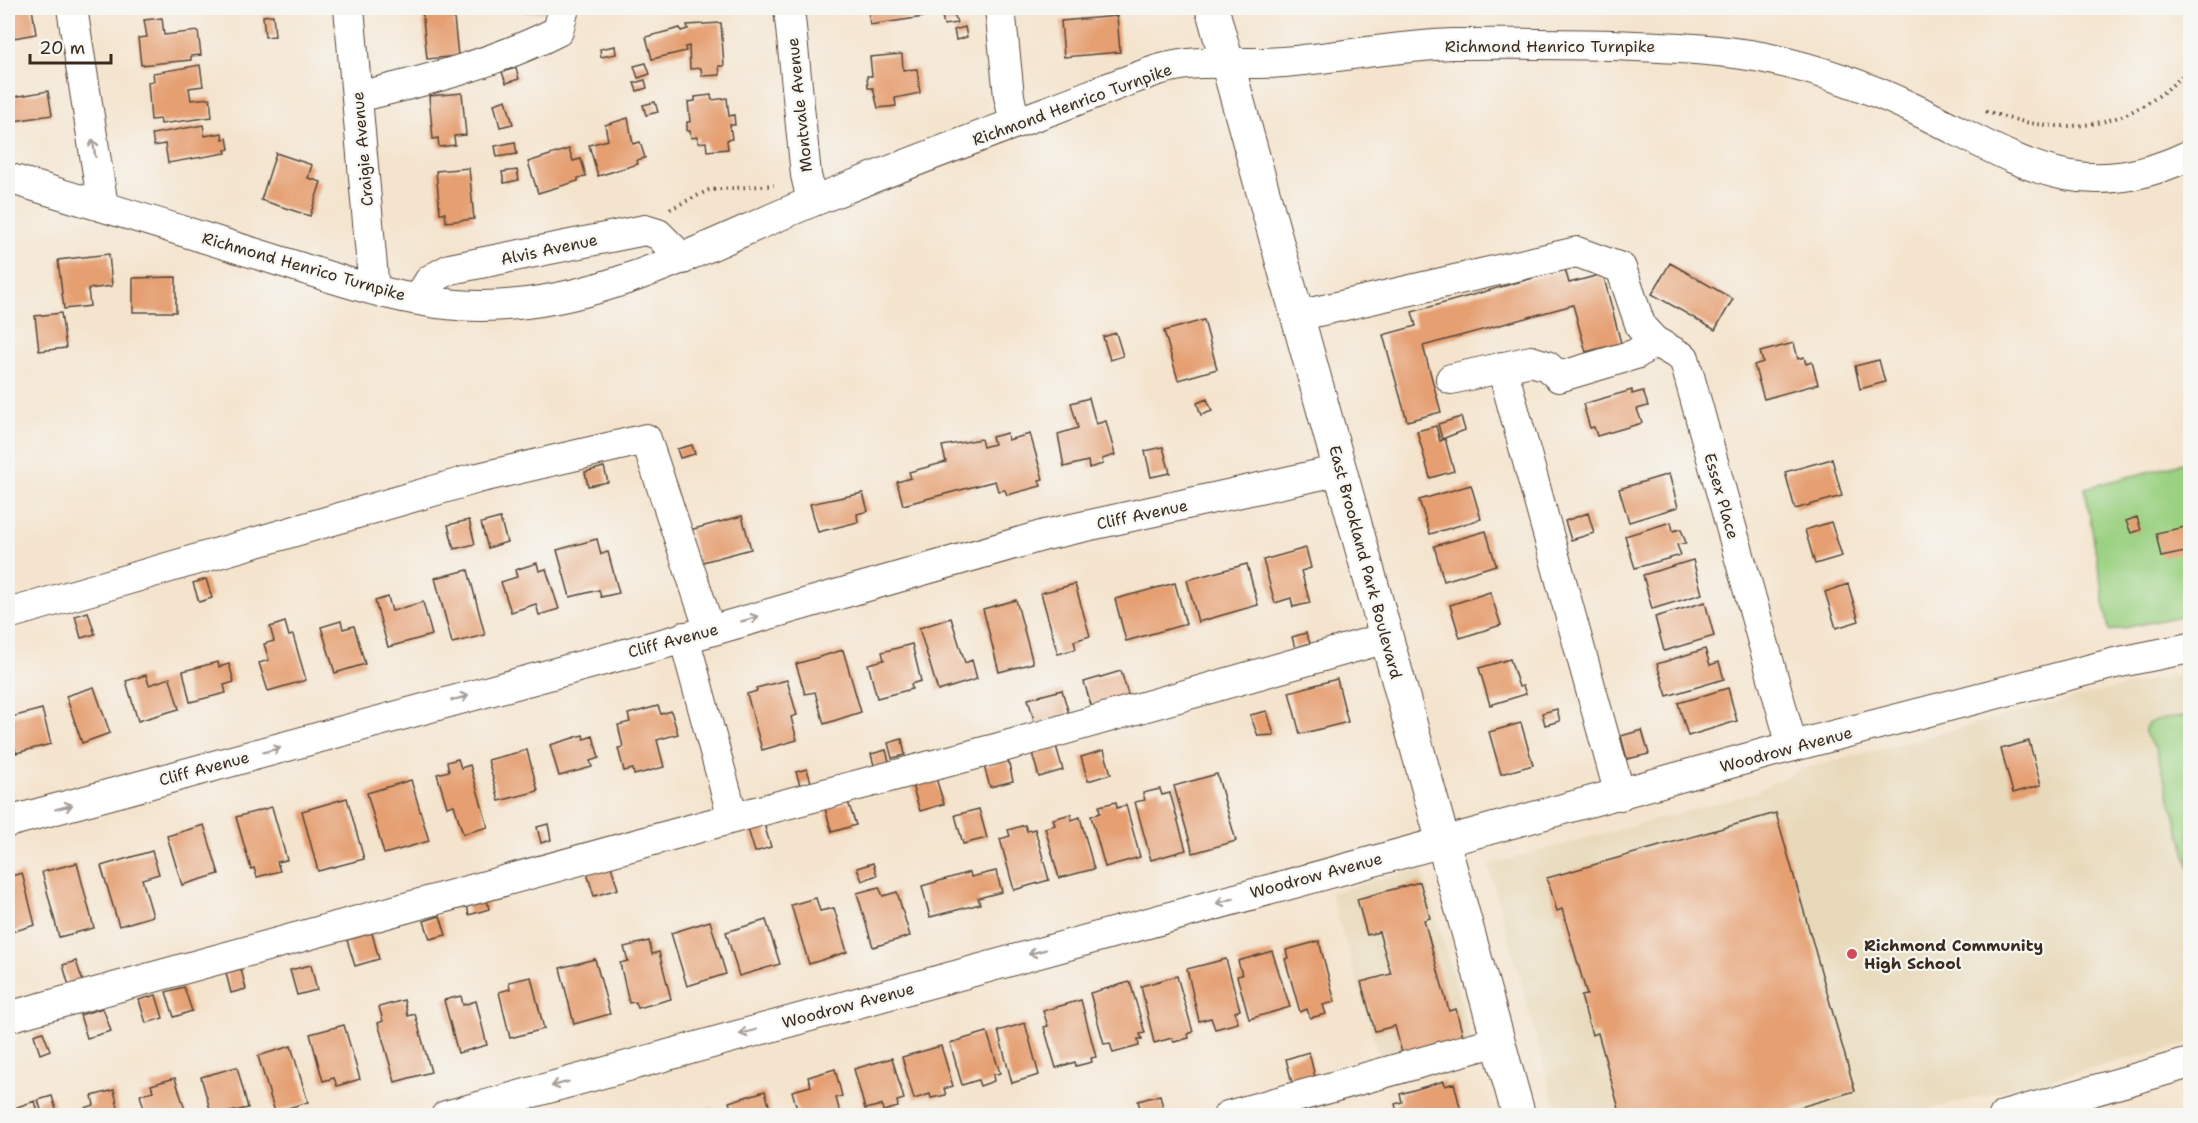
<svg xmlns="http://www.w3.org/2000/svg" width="2198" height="1123" font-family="'Shantell Sans',sans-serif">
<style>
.built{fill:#e8d9ba}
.green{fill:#9bd182;stroke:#6b7e50;stroke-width:1.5}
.building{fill:#e59f71}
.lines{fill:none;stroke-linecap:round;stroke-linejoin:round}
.minor-casing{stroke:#574638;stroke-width:32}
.major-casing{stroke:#574638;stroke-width:35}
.path{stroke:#574638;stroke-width:4;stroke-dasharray:1.5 4.5;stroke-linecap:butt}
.minor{stroke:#fff;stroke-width:30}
.major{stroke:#fff;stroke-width:33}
.oneway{stroke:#a79f9a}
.poi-dot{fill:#d1495b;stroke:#f6f6f2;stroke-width:2}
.labels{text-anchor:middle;stroke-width:4.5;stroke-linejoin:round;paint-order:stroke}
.street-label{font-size:16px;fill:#3b2a1e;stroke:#f6f6f2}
.poi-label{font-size:16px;font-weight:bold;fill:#3b2a1e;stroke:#f6f6f2;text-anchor:start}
</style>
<rect width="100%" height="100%" fill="#f6f6f2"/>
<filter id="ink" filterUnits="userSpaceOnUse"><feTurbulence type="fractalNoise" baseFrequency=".0167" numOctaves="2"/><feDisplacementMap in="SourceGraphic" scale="12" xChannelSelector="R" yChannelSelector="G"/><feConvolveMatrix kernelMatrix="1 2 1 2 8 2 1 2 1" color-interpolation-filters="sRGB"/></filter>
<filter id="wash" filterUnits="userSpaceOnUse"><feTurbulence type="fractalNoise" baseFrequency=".008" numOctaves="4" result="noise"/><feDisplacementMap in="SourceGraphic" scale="24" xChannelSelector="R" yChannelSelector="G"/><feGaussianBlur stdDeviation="1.35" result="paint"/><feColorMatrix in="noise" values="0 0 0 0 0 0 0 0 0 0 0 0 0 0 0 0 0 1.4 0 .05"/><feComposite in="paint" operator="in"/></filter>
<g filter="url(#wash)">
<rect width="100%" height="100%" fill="#f4e4ce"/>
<path class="built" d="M2190,672V1043L1907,1115H1558L1488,865L1754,793L1799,770L2090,694Z
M1421,866L1476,1057L1387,1083L1331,893Z"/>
<path class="green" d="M2190,461V614L2109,631L2085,488Z
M2190,715V869L2156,749C2123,715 2172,719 2190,715Z"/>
<g id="blocks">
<path class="building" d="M8,8H32L36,34L8,39Z
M422,8H453L458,56L427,59Z
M523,8H550V11L524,13Z
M868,8H922L923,17L870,25Z
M954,13L957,23L944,25L942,16Z
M273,15L275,36L265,37L263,16Z
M1117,16L1120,52L1064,57L1061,21Z
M162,18L164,35L198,31L201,55L191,56V60L141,65L138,38L147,37L144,20Z
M721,23L724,66H719L720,75L702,76L701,68L690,69L689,46L685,47L686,51L652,59L646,37L680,28L681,31L688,29L687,25Z
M965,27L967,37L956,40L954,30Z
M615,46L616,54L601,57L600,49Z
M902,54L903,70L917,69L920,93L895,98L896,106L878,108L873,88H868L867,76H872L870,57Z
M646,63L650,74L638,78L634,66Z
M200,65L203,86L189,88L191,100L210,98L212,117L161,124L160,119L151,120L148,82L154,81L153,73Z
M516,68L519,79L506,83L502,72Z
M645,80L647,88L637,91L634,83Z
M48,91L52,115L8,122V98Z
M462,93L466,135L454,136L455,145L439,147L438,138L433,139L429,96Z
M711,95L712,100L727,98L729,116L734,115L735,125H730L732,139L727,140L728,149L707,151L706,142L698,143V137L691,138L690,131H687V122H690L688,102L695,101V97Z
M506,100L513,124L500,127L494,104Z
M655,102L658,112L646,115L643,105Z
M628,118L633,144L640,142L645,158L637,160L638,164L598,176L589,145L608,140L605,125Z
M203,125L205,136L222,133L223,139L227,138L229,149L225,150L226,153L168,163L165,144L154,146L152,134Z
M515,142L517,154L497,157L495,146Z
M569,149L573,161L581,159L586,176L578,178V181L538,193L528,162Z
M276,153L312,165L308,178L321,182L310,216L261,200Z
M469,168L474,219L446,222L445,213H440L436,171Z
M517,170L519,180L504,183L502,172Z
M109,254L112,286L88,289L90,306L64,309L58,260Z
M1670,263L1733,299L1715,330L1652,294Z
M1565,269L1569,283L1603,274L1621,343L1586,352L1573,305L1423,346L1441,412L1407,421L1383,335L1416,326L1412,312Z
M176,277V312H133V278Z
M61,313L66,348L39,351L35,316Z
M1204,320L1217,369L1178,380L1164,331Z
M1116,333L1123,356L1110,360L1103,337Z
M1794,343L1798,359L1804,357L1806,364L1812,362L1818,384L1764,399L1754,365L1763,362L1760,352Z
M1879,360L1885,382L1860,389L1855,366Z
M1632,390V394L1643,391L1648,406L1637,409L1642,423L1597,436L1594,427L1590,428L1583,404Z
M1089,398L1096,424L1106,421L1115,455L1102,459L1103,464L1089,468L1088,461L1064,467L1058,434L1078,428L1071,403Z
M1207,399L1212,411L1201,415L1197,403Z
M1461,417L1465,430L1442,439L1438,424Z
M1436,426L1440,441L1445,439L1454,471L1430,478L1417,431Z
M1007,433L1008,440L1030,434L1043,479L1039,480L1041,486L1007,495L1005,490L998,491L995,481L903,505L897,482L911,478L909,472L946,462L942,446L981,439L983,447L994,444L992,437Z
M692,445L695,454L680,458L677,449Z
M1163,447L1170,473L1151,477L1145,451Z
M1832,459L1842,496L1795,509L1785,472Z
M604,467L608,482L588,486L585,472Z
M1669,474L1678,507L1629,522L1619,489Z
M1471,485L1481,519L1430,534L1419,500Z
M863,493L868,511L857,514L858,522L818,532L810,504Z
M1588,513L1594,533L1571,540L1565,521Z
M742,516L751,549L699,563L690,530Z
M2137,517L2141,530L2131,533L2126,521Z
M500,518L507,542L488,548L481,523Z
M469,520L475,544L454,549L448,525Z
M1671,522L1673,531L1681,529L1686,543L1677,545L1681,555L1635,568L1625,536Z
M1831,522L1842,556L1815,564L1805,530Z
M2190,526V551L2161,557L2156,533Z
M1486,531L1496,565L1444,581L1434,546Z
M597,539L601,554L608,552L619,593L601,597L599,590L570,597L557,550Z
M1306,548L1311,568L1301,571L1310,603L1293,607L1291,598L1275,603L1263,560Z
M1693,560L1702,594L1652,609L1643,575Z
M537,563L539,571L546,569L559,609L539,615L536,604L511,612L501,582L517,577L515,570Z
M1247,564L1258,605L1198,622L1187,580Z
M468,570L485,635L452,643L435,578Z
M206,579L212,598L199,602L193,583Z
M1175,583L1186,624L1126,641L1115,599Z
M1075,584L1090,636L1074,641L1076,649L1058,654L1041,593Z
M1848,584L1859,621L1836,628L1825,592Z
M1490,592L1501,625L1460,638L1450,605Z
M388,597L392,611L423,602L432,635L388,647L375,601Z
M1016,600L1033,663L999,672L983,609Z
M1705,602L1714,636L1664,651L1655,617Z
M88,612L95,634L81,638L75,616Z
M951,618L965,663L972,660L977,679L938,691L919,628Z
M341,621L343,629L354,626L365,664L335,673L321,627Z
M285,622L289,636L293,635L306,680L268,691L259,663L269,660L264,644L274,641L270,627Z
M1306,633L1310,643L1295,648L1292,637Z
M912,644L921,681L911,684L912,689L877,698L868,664L884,660L882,652Z
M1705,649L1710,665L1719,662L1724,679L1667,696L1657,664Z
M843,650L861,712L824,724L815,692L805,694L796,664Z
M1510,659L1519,687L1523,686L1526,694L1490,705L1479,668Z
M218,662L219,667L229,664L234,682L224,685L226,693L190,702L183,671Z
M1121,671L1129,698L1092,708L1084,682Z
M146,675L149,685L170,678L179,709L138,721L126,681Z
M1337,679L1348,722L1300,734L1289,692Z
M787,680L797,715L791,717L797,740L762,750L747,694L757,691L756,688Z
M94,687L110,733L82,743L66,696Z
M1728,688L1737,721L1688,736L1678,703Z
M1062,690L1069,714L1035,724L1028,699Z
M658,706L661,714L671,711L678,734L657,740L664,767L634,775L633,769L624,771L618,748L623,747L618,725L630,722L628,714Z
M42,709L51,744L16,753L8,718Z
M1557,709L1560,721L1545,725L1542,713Z
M1267,711L1274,735L1258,736L1250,715Z
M1521,723L1533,765L1501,774L1489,732Z
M1642,730L1649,754L1627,759L1621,736Z
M583,735L584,739L593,736L599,758L590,761L592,767L559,776L550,745Z
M902,739L905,755L892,758L888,743Z
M2029,741L2041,785L2013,793L2001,749Z
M1056,746L1063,770L1039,777L1032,753Z
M527,750L538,791L499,801L488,760Z
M886,750L890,765L875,769L871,754Z
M1104,750L1111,774L1088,781L1081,757Z
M458,759L461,768L470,765L488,827L463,834L454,805L447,807L437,774L449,771L447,762Z
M1008,760L1013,781L990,787L984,766Z
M807,769L811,782L800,785L796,772Z
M1217,774L1236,841L1193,853L1174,786Z
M936,778L944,804L920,811L912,785Z
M411,780L429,841L384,854L367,793Z
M1160,789L1162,795L1170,793L1186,850L1151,860L1135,802L1145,800L1143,793Z
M347,798L364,859L318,871L302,811Z
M848,802L856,825L832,832L825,809Z
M1116,802L1117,808L1126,805L1140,857L1105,867L1091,816L1100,813L1099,806Z
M272,807L287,860L277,862L280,871L257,877L254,868L251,869L236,817Z
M979,809L987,838L963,844L955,815Z
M1776,813L1855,1091L1770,1116H1621L1598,1033L1592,1035L1581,996L1587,995L1562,909L1557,911L1547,878Z
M1071,814L1072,820L1080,817L1094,869L1059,878L1045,828L1055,825L1053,819Z
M548,824L551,840L541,843L537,827Z
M764,824L771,847L755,852L748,829Z
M204,825L219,874L182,885L167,836Z
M1025,825L1027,831L1035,829L1049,880L1014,890L1000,839L1010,836L1008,830Z
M152,851L159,874L142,879L153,916L119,926L101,866Z
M77,863L94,928L59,937L42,872Z
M873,863L877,875L862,881L857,868Z
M611,866L618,889L594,896L587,873Z
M996,871L1002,892L978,898L980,904L930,917L922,886L970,872L971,877Z
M22,873L35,925L8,933V877Z
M1420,882L1430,918L1424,920L1449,1011L1456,1009L1465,1044L1404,1061L1395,1026L1375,1031L1361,982L1391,974L1379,932L1367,935L1357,899Z
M879,887L883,896L897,892L910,936L873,947L857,893Z
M816,898L820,911L834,908L847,952L809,964L791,905Z
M487,900L489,909L469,915L467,905Z
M440,916L446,935L430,939L424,921Z
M766,920L780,964L739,976L726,932Z
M710,921L726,974L687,986L671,933Z
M372,933L379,959L355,966L347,940Z
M649,941L652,954L659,952L671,999L638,1008L636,1002L629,1003L620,963L628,961L624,947Z
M1319,941L1335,1002L1323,1005L1326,1014L1310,1018L1307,1009L1300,1012L1285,959L1288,958L1286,950Z
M1272,951L1290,1007L1249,1019L1237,976L1242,975L1238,961Z
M595,959L610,1014L574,1024L560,968Z
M1226,959L1240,1010L1235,1012L1238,1023L1215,1029L1211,1018L1199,1021L1187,969Z
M76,961L83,982L69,986L63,965Z
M311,965L317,990L297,995L290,970Z
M241,969L246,989L231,993L226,973Z
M1177,976L1193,1032L1188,1034L1189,1038L1174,1042L1172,1038L1154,1043L1141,986Z
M531,977L544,1029L510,1038L499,992L510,989L509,982Z
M1130,982L1145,1033L1140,1034L1142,1039H1138L1139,1046L1113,1053L1110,1043L1104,1044L1090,993Z
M184,987L192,1011L174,1017L166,992Z
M156,995L163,1018L146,1023L139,1000Z
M461,996L463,1005L476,1001L487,1045L458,1053L444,1000Z
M404,1000L408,1016L415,1014L431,1072L395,1082L378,1023L383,1021L379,1007Z
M1081,1000L1096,1057L1091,1058L1092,1062L1076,1066L1075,1062L1056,1068L1044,1027L1048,1026L1043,1011Z
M103,1008L111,1031L87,1038L80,1015Z
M1025,1023L1039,1075L1012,1083L998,1031Z
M344,1025L360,1079L337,1086L334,1078L323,1081L310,1034Z
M43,1032L50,1050L40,1054L34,1035Z
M987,1032L1000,1073L993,1075L994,1081L980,1086L978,1080L962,1085L950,1043Z
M291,1046L308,1102L275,1112L258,1056Z
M941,1046L953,1086L944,1089L946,1095L931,1098L930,1094L914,1099L902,1057Z
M1309,1052L1315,1077L1292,1083L1286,1059Z
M892,1058L904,1099L897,1101L898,1107L883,1111L882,1105L865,1109L854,1069Z
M237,1067L248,1108L212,1116L201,1077Z
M835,1069L842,1096L836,1098L841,1116H799L792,1091L811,1086L808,1077Z
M175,1078L187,1116H146L140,1095L153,1091L151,1085Z
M1444,1081L1445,1086L1454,1083L1461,1111L1452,1113L1453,1116H1398L1395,1104L1402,1102L1400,1094Z
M114,1090L120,1116H86L85,1108L94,1105L92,1096Z
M765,1091L772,1116H734L729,1102Z
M1160,1095L1165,1116H1142L1138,1101Z
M52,1096L58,1116H43L38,1100Z
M35,1101L39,1116H19L17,1107Z
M712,1108L714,1116H686V1115Z"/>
</g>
</g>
<g filter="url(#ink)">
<use href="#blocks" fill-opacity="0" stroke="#574638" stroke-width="1.5"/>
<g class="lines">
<defs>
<path id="minor" d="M72,8L103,206
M349,8L374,290
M789,8L806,175L812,201
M1000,8L1009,96L1015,123
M357,97C426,81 495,63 558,31L564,8
M8,178C95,204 183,231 270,258C338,279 408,306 481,306C602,306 707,244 816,200C894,169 972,139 1051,110C1086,97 1122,82 1158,70C1199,57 1241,66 1283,62C1340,57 1396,46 1453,44C1506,43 1560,44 1613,45C1662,47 1712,48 1761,57C1814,68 1864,85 1912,108C2013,156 2075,210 2190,155
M418,299L430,280L450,269L645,230L658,234L683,259
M1297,316L1577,252L1621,268L1641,327L1654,341L1684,358L1792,746
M1502,367L1620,795
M1451,379L1531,361L1547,366L1559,377L1636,354L1654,341
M8,614L478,478L646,439L710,631
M684,637L733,818
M8,822L710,631L1045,535L1341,470
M8,1017L733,818L999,748L1386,638
M446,1116L1774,751L2115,663L2190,648
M1228,1116L1498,1041
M2004,1116L2190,1063"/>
<path id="major" d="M1212,8L1519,1116"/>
</defs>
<use href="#minor" class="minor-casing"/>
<use href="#major" class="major-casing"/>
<path class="path" d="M1986,111C2064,139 2132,130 2190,68
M670,209L709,190L774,185"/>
<use href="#minor" class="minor"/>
<use href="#major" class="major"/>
</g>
<defs><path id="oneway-shaft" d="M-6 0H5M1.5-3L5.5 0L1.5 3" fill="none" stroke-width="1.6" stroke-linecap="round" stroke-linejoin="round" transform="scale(1.5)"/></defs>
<g class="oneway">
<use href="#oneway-shaft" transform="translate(94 148) rotate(-99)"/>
<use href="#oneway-shaft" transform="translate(750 619) rotate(-16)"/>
<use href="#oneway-shaft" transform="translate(460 698) rotate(-15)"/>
<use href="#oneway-shaft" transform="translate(272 750) rotate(-15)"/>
<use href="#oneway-shaft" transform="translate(64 807) rotate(-15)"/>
<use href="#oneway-shaft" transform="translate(1225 901) rotate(165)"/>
<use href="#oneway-shaft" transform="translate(1037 952) rotate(165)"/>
<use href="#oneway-shaft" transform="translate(748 1032) rotate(165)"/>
<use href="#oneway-shaft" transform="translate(560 1084) rotate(165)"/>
</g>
</g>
<circle class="poi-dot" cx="1852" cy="954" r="6"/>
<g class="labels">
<g class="street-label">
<text x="1550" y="52">Richmond Henrico Turnpike</text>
<text transform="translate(1072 104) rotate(-20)" y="6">Richmond Henrico Turnpike</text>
<text transform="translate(799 105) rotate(-96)" y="6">Montvale Avenue</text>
<text transform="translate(362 149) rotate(-95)" y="6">Craigie Avenue</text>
<text transform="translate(549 249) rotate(-12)" y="6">Alvis Avenue</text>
<text transform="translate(304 266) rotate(16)" y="6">Richmond Henrico Turnpike</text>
<text transform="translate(1722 496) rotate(74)" y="6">Essex Place</text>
<text transform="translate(1142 514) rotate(-12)" y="6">Cliff Avenue</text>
<text transform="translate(1366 562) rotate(75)" y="6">East Brookland Park Boulevard</text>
<text transform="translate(673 640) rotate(-15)" y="6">Cliff Avenue</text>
<text transform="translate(1786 749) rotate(-15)" y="6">Woodrow Avenue</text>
<text transform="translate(204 768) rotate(-15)" y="6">Cliff Avenue</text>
<text transform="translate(1316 875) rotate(-15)" y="6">Woodrow Avenue</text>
<text transform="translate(848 1005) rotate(-15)" y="6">Woodrow Avenue</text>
</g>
<g class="poi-label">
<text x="1864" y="951">Richmond Community<tspan x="1864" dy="18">High School</tspan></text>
</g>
</g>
<rect width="2198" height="1123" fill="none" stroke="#f6f6f2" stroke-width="30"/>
<path d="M30 54v9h81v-9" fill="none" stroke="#3b2a1e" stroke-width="3"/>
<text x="39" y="54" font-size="18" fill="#3b2a1e" stroke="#f6f6f2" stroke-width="4.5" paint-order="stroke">20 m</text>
</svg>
